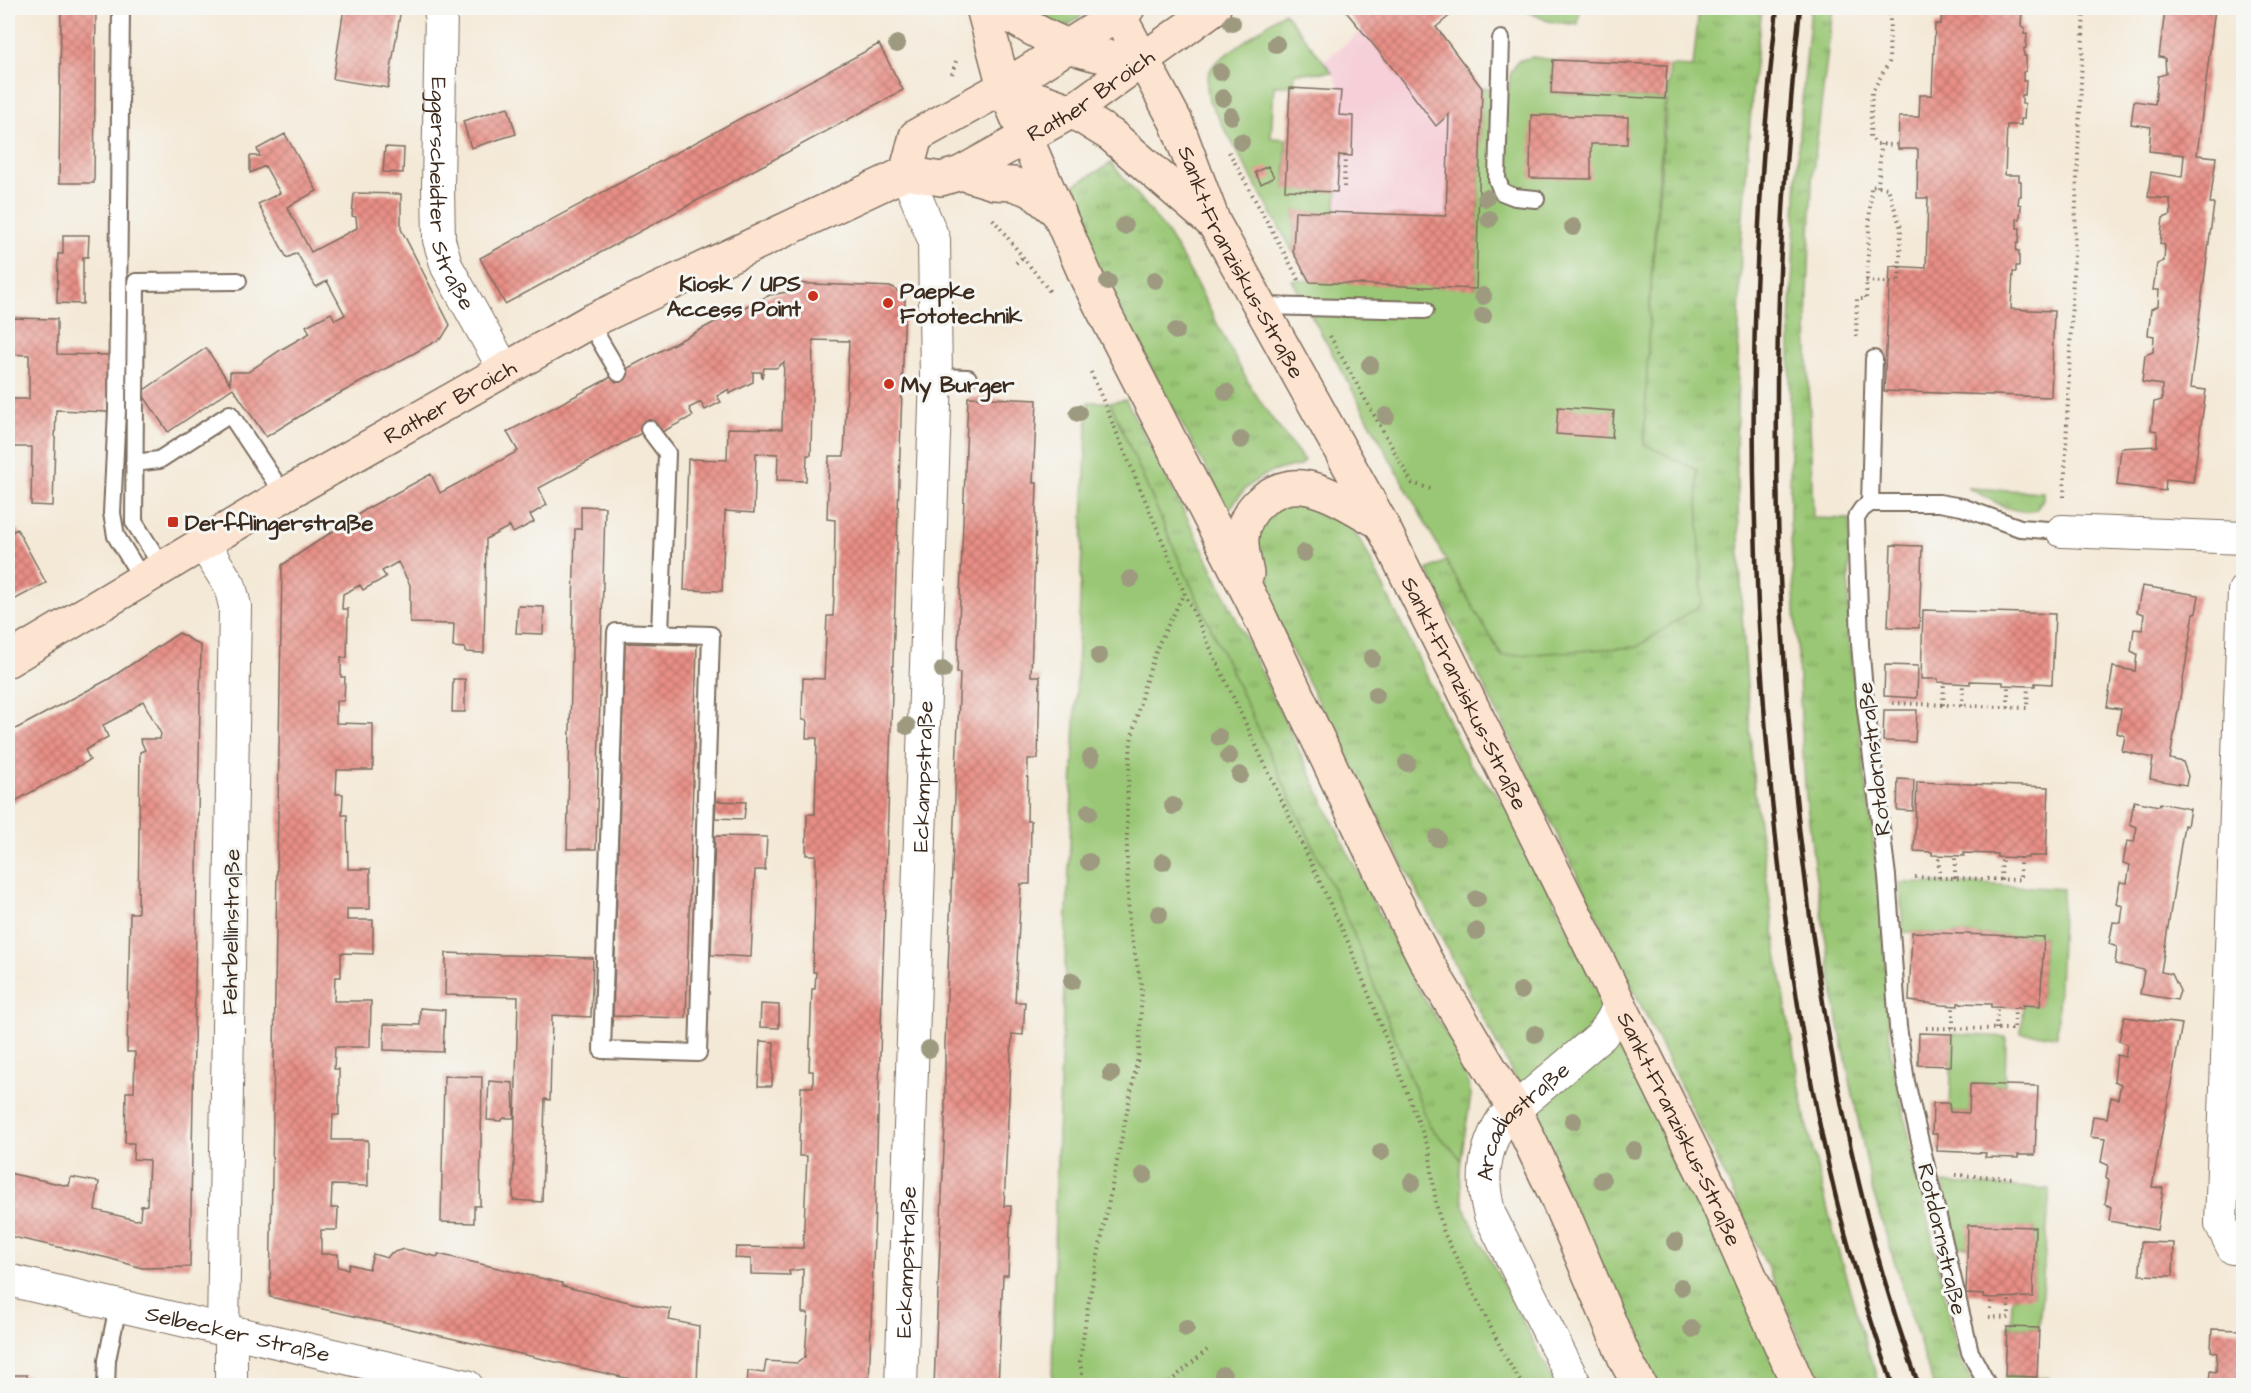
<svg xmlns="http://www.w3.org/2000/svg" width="2251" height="1393" font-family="'Architects Daughter',sans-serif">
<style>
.built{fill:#f6cfd8}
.grass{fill:url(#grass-tufts);stroke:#6a784a;stroke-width:1.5}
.green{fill:#9ac775;stroke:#6a784a;stroke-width:1.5}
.building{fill:url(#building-cross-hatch)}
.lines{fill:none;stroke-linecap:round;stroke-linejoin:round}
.lane-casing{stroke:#7c6d5f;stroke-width:20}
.street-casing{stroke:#7c6d5f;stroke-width:34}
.secondary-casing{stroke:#7c6d5f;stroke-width:36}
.path{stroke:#7c6d5f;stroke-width:4;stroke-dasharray:1.5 4.5;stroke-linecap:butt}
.lane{stroke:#fff;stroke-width:16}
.street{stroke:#fff;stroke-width:32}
.secondary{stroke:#fde4d1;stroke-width:33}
.rail{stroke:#3b2a1e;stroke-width:4.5}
.tree{fill:#9e9a80}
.poi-dot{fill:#c8321e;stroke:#f6f6f2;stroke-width:2}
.labels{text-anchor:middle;stroke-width:6;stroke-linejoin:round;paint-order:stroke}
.street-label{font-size:22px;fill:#3b2a1e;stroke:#f6f6f2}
.poi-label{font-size:22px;font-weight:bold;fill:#3b2a1e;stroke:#f6f6f2;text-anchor:start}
</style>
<defs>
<pattern id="grass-tufts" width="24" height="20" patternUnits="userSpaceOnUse" patternTransform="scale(1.5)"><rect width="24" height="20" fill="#9ac775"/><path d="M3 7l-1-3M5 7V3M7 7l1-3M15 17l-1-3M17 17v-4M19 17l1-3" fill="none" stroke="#7fa25f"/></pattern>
<pattern id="building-cross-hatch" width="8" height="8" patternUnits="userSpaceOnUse" patternTransform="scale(1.5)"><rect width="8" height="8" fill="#e88f86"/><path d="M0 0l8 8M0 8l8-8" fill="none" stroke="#bd756d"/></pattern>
</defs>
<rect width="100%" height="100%" fill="#f6f6f2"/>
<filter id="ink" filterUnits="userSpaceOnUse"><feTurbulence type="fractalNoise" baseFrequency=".0167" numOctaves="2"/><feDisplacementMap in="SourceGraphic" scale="12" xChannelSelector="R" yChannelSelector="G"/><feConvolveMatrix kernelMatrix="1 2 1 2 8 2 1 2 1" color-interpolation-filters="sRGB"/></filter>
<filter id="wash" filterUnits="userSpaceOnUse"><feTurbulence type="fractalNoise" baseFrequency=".008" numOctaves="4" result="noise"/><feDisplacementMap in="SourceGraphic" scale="24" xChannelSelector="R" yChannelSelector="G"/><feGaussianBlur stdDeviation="1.35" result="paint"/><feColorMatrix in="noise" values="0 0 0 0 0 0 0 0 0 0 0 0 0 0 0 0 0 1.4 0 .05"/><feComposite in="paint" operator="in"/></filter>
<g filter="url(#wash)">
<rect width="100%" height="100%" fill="#f4e9d7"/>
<path class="built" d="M1436,27L1478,240L1335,213L1339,155L1352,156L1353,116L1339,115L1341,90L1332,72L1323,61L1362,31Z"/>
<path class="grass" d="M1028,8H1086L1083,14L1064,29Z
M1520,8H1580L1578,25L1548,21Z
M1699,8H1762L1753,81L1741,242L1736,451L1742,615L1754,787L1778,960L1806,1123L1837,1246L1866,1346L1880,1385H1818L1799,1336L1727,1180L1427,570L1446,561L1502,656L1644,444L1650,295L1670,66L1693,67Z
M1811,8H1833L1812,181L1807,322L1813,518L1850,519L1848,634L1881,904L1891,1056L1959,1358L1974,1385H1933L1873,1193L1839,1026L1814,864L1805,787L1790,521V329L1799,133Z
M1111,163C1132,188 1153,212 1171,239C1197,281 1217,326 1241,369C1258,402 1281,431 1304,460L1300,466C1269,468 1248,481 1231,507H1227L1106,284L1080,223L1069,188Z
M1126,400L1197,537L1349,855L1418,989L1458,1052L1466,1074L1471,1095L1461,1159L1430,1127L1352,930L1179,560L1110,402Z
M1968,488L2043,492V499L2036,510C2012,517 1989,497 1968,488Z
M1304,496L1344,518L1363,545L1469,763L1512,812L1604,1005L1600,1025L1523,1094L1254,579V525L1265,508Z
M1618,1037L1719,1238L1786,1385H1656L1615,1308L1531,1108Z
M2005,1376L2049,1378L2048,1385H2005Z"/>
<path class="green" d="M1284,12L1332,72L1295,73L1294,86H1274L1271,138L1286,139L1285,189L1337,192L1335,213L1295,211L1293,252L1209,101C1206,85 1205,75 1216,62Z
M1532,57L1553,60L1551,93L1665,99L1650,295L1644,444L1697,470L1702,604L1637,647L1502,656L1446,561L1292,280L1476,288L1482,88L1509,90L1510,74L1518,61Z
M1088,402H1110L1179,560L1352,930L1430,1127L1461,1159C1459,1179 1460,1196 1467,1215L1556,1385H1052L1055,1208Z
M1900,883L1980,884L2063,889L2057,1036L2021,1033L2023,1005H2040L2044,937L1903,932Z
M1952,1034L2006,1037L2005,1085L1971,1084L1969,1113L1950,1112Z
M1943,1183L2050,1189L2039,1328L2007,1327L2011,1323L2012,1299L2015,1298V1296H2033L2035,1228L1969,1225L1968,1247L1956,1246Z"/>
<g id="blocks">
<path class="building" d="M61,8H96L94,183H59Z
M344,8H401L388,88L333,79Z
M1343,8H1459L1436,27L1482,88L1476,289L1310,282L1293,252L1295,211L1446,216L1449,114L1436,126L1390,65Z
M1942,8H2022L2021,27L2025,28L2024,34L2027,33L2026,48H2024V56H2026V71L2023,72V81H2026L2025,95H2022V104H2025L2024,119H2021V125H2007L2005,175H2019V181H2021V196H2019L2018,204L2021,205L2020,219H2017V228H2020L2019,243H2017L2016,251H2019V266H2016V272H2013L2011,309L2054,311L2051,397L1884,391L1890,266L1926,268L1928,198H1917L1918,149H1898L1899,117H1919L1920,95H1932L1935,24H1941Z
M2152,8H2215L2197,155L2216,157L2210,204H2214L2190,388L2206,390L2193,482L2166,479L2165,491L2117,485L2121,448L2157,446V431L2151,430L2154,402L2162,400V385L2142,382L2145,355L2153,352L2154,336L2148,335L2151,309L2158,306L2159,290H2153L2157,264L2164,261L2165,245L2160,244L2163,218L2171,215L2170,199L2148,197L2151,172L2182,177L2184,155L2149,151L2151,127L2131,124L2134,101L2155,104L2158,76L2166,74L2165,58L2159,57L2165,11Z
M879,44L903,90L505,304L480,258Z
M1553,60L1667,65L1665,99L1551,93Z
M1290,88L1341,91L1339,115L1353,116L1352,156L1339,155L1337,192L1285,190Z
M508,107L516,134L471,148L463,121Z
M1531,115L1628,117L1627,144H1591V179L1530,178Z
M285,134L317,191L287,207L311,252L357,228L356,217L352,216L354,193L401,194V229L450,325L442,338L313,408L266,437L233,388L168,432L141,392L206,348L230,384V372H248L282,349L310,333L306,326L331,313L335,320L345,315L327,281L316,287L297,253L287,258L258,204L280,193L265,166L250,173V156H260L257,149Z
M385,147L404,148L403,173L383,172Z
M1268,166L1274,177L1261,184L1255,172Z
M63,235H89L88,257H83V304L57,303L58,254H63Z
M787,283L893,287L905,300L869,1386H747L748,1371L764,1373L766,1361L797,1363L805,1357L808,1313H802L803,1269L789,1271L790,1275L751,1274V1259L735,1258L736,1247L803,1248L807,1156H799L801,1087H813V1071H809L812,989H815L816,972H813L816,855H806L807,814H815L817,738H806L807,720H802L803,678L824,679L827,616H833L834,595L835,520L827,519L829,456H844L849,341L813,340L811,455H807L806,481L777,480L778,454L756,453L754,513L725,511L722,591L684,590L688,459L727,460L728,428L782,429L784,362L776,368H764L762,378L761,372H753V382L729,394V389L717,396L721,402L705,410L701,402L689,408L693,416L660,433L649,429L539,488L547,505L530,515L534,522L513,533L510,526L486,539L484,653L465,652V648L453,647L454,624L410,623V585L398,562L382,571L386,577L363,590L360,585L343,594L342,609H348L347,658L341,657V677H345L344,701H336V723L373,724V770H337L336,794H343L342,815H347L348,869H370V909H347V920H373V954L341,953V977H335L334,1001H371L370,1047H335L334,1069H339V1115H333L332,1140H368V1186L332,1185L331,1208H338L337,1230H321V1254H338V1267L348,1269L349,1264L369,1269L373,1254L387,1258L391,1253L404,1249L438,1257V1254L562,1283V1286L633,1303L671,1309L669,1320L699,1326L697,1386H661L270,1297L282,565L368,508L431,474L440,493L518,451L507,432L732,313L770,295L787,292Z
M8,318L57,319V354L109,355L108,412L56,410L53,506L31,505L32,447H8V399H29V355L8,354Z
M968,397L1037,400L1033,483H1037L1031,676H1040L1038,759H1028L1027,821H1031L1030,884H1021L1015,1002H1025L1023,1035L1012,1034L1004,1206H1011L1008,1275H1003L998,1386H934L945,1123V1043L960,673H957Z
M1558,407L1614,411L1612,438L1556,434Z
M581,506L605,507L596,849H567L575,529H581Z
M17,529L46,583L8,603V534Z
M1891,545L1922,546L1919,628L1888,627Z
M2142,586L2199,595L2196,613H2194L2170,759L2183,762L2188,776L2186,785L2150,779L2153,758L2122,751L2125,736L2117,733L2121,709L2107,707L2113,667L2135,671L2137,654L2131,651L2134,629L2142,630L2144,614L2137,612Z
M518,606L544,607L543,634L516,633Z
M1923,610L2055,614L2052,684L2035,683V686H2028L2003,685V682L1970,681V684L1938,682V679H1921Z
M179,633L201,646L190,1267L142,1268L108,1258L8,1236V1173L69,1186L71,1177L99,1182L95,1210L136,1220L140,1219L141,1206L147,1205L149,1160L133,1159L134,1143H125L126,1092H134L135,1052H127L130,913H138L140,752L145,750L140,739H160L161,734L143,701L126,713L103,725L108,737L85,750L90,760L8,805V733L109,679Z
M625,643L697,645L686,1018L613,1016Z
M1885,665L1918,666L1917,698L1884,696Z
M453,679H465V712H452Z
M1884,710H1917L1915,742L1883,741Z
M1898,779L1914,780L1913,811L1897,810Z
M1917,782L2049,787L2046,856H2028V858L1997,857V854L1964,853V856L1932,855V852L1914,851Z
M716,801L746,802L744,819L715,818Z
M2134,801L2159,806L2160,803L2190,809L2187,826L2184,825L2161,972L2172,974L2180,991L2177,1000L2140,994L2144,970L2115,964L2117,947L2109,944L2113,922L2121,923L2123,906L2116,904L2120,882L2127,883L2130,865L2123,863L2127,841L2134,842L2137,827L2130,824Z
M715,836L767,837L765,870H755L751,957L711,955Z
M1912,932L2044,937L2040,1006L2023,1005V1008L1991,1007V1004L1958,1003V1006L1942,1005L1909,1001Z
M446,953L593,958L591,1017L552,1015L550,1100L545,1099L542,1202L513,1200L518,997L445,995Z
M761,1004L779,1005V1028L760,1027Z
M420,1008L445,1010L443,1052L384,1050V1024L420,1025Z
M2124,1017L2182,1024L2152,1187L2163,1188L2157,1230L2109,1221L2111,1207L2105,1204L2109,1180L2106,1179L2108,1165L2101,1162L2105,1139L2090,1137L2093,1116L2107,1118L2111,1097L2118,1099L2121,1084L2114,1081L2117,1055L2125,1057L2127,1044L2119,1041Z
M1919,1033L1952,1034L1951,1066L1918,1065Z
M760,1041L774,1042L772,1086H758Z
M444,1076L482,1077L480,1206H474V1223L441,1222Z
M489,1081L513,1083L514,1118H504L501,1121L487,1120Z
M1970,1084L2038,1086L2035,1155H2018V1158L1985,1157L1986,1153L1937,1151V1134H1932L1933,1103H1949L1950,1112L1969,1113Z
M1968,1225L2035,1227L2033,1297L1991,1298L1983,1297L1984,1295L1966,1294Z
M2141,1242L2174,1243L2173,1276L2140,1275Z
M2007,1327L2039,1328L2037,1377L2005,1376Z
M2241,1327H2244V1386H2209L2210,1371L2216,1372L2217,1353L2211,1351L2212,1329L2240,1330Z
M8,1375H27V1386H8Z"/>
</g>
</g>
<g filter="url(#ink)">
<use href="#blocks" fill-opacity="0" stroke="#7c6d5f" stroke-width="1.5"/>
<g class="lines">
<defs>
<path id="lane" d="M121,8L117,410L112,513L116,536L143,580
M1501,39L1497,179L1502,192L1515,197L1536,199
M1259,306L1425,310
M589,322L619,373
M936,377L968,378
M649,429L667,453L660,633
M134,463L159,460L230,414L284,495
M1870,503L1874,359
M163,568L134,522L136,282L238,281
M616,632L711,635L698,1053L602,1050Z
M106,1386L107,1360L118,1306
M1988,1386L1970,1352L1906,1082L1898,1027L1887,876L1865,702L1860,644L1856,518L1862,509L1870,503H1939L1962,507L2020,528L2062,531"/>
<g id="street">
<path id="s1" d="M441,8L438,188L439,240L447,267L504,369"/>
<path d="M2062,531L2244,538"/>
<path d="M203,543L230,586L235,606L223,1330"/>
<path d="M2233,1248L2221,1224L2244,591"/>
<path id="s2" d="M8,1280L467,1386"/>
<path d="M231,1332V1386"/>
<path id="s3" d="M901,1386L936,377L934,240L906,173"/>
<path id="s4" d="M1576,1386L1490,1215C1480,1181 1483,1151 1502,1120L1602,1035L1612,1020L1619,1005"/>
</g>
<g id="secondary">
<path d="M983,8L1004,87L1087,279L1252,600L1386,883L1426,961L1515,1110L1557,1198L1626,1361L1640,1386"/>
<path d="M998,8C1042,37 1090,62 1144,59"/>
<path id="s5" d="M1115,8L1176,122L1214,223L1381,523L1713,1193L1799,1386"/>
<path d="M1004,87L1072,111L1111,135L1212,222"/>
<path d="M906,173L916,136L1004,87L1128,8"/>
<path d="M961,173L994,183L1013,184L1031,190L1059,213"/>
<path d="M1247,574C1245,563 1241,550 1242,538C1243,509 1274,484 1302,487C1327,489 1359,511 1381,523"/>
<path id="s6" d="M8,660L284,495L589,322L906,173L941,179L961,173L1072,111L1214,8"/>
</g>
</defs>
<use href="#lane" class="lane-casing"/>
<use href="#street" class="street-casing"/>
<use href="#secondary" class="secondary-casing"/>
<path class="path" d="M1887,8L1890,17L1889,62L1872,92L1870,137L1877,144L1898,145
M952,74L957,58
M1229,152L1299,280
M1344,187L1345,155
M1878,187L1881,144
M993,219L1051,293
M1016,263L1022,258
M1330,336L1412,483L1434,490
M1856,337L1857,299H1866L1871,186L1888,188L1901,228L1899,283L1866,281
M1091,372L1184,592L1349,944L1429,1149L1436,1204L1444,1233L1506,1358L1523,1386
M2064,497L2084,8
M1893,703L2027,708L2028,686
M1943,705L1944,682
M1962,706L1963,683
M2008,707V685
M1915,877L2020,880V858
M1939,878V855
M1955,878V856
M2001,880L2002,857
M1926,1028L2014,1029L2015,1008
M1953,1028V1006
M1996,1029L1997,1007
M1956,1175L2013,1178
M1991,1309V1298
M1989,1317L2009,1318V1299
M1084,1386L1080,1361L1087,1310L1139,1052L1142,988L1129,925L1127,862V802L1131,741L1144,686L1159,643L1184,593
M1165,1386L1207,1350"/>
<use href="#lane" class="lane"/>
<use href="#street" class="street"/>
<use href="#secondary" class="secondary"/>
<path class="rail" d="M1777,8C1750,244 1747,483 1765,720C1778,887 1800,1056 1841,1218C1856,1275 1874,1331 1893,1386
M1800,8C1767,306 1769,611 1809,909C1831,1070 1863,1232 1919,1386"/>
</g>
<g class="tree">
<circle cx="1232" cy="23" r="9"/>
<circle cx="897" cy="44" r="9"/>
<circle cx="1276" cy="44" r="9"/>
<circle cx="1220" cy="72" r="9"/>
<circle cx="1223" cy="98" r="9"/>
<circle cx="1231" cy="116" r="9"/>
<circle cx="1241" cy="142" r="9"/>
<circle cx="1486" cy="198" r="9"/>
<circle cx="1489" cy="219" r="9"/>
<circle cx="1124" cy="226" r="9"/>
<circle cx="1573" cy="227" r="9"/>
<circle cx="1155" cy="280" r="9"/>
<circle cx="1108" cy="282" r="9"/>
<circle cx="1483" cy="296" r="9"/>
<circle cx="1483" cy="316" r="9"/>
<circle cx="1176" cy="331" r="9"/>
<circle cx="1370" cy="365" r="9"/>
<circle cx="1226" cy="392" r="9"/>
<circle cx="1078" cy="413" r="9"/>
<circle cx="1386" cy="416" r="9"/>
<circle cx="1241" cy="440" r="9"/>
<circle cx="1304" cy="553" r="9"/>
<circle cx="1130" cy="579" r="9"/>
<circle cx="1099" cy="656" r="9"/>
<circle cx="1372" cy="658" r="9"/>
<circle cx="943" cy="670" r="9"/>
<circle cx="1376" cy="695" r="9"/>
<circle cx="907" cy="726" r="9"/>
<circle cx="1219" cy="737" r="9"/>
<circle cx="1229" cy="756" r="9"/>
<circle cx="1091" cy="758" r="9"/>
<circle cx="1407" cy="763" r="9"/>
<circle cx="1240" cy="775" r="9"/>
<circle cx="1173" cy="806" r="9"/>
<circle cx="1089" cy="812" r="9"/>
<circle cx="1437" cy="838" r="9"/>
<circle cx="1089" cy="862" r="9"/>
<circle cx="1163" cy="862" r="9"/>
<circle cx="1477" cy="899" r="9"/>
<circle cx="1159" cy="914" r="9"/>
<circle cx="1476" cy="931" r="9"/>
<circle cx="1072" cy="981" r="9"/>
<circle cx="1521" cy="991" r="9"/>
<circle cx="1535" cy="1034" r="9"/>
<circle cx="929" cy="1049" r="9"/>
<circle cx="1111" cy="1074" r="9"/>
<circle cx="1573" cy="1121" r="9"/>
<circle cx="1634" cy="1150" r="9"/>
<circle cx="1381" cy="1152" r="9"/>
<circle cx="1144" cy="1175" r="9"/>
<circle cx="1602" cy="1180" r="9"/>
<circle cx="1412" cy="1182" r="9"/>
<circle cx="1675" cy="1242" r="9"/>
<circle cx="1681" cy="1287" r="9"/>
<circle cx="1186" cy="1328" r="9"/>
<circle cx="1692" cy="1329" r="9"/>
<circle cx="1223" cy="1375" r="9"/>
</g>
</g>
<g class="poi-dot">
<circle cx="813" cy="296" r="6"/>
<circle cx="888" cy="303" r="6"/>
<circle cx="889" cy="384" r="6"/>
<rect x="167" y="516" width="12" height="12" rx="3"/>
</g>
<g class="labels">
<g class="street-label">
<text dy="8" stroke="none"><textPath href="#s6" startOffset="1230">Rather Broich</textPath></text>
<text dy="8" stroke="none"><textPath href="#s1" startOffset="188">Eggerscheidter Straße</textPath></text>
<text dy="8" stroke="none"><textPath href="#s5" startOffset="284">Sankt-Franziskus-Straße</textPath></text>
<text dy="8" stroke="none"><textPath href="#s6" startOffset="512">Rather Broich</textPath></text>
<text dy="8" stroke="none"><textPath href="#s5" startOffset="770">Sankt-Franziskus-Straße</textPath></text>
<text transform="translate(1873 759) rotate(-97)" y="8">Rotdornstraße</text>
<text dy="8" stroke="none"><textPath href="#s3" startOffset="610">Eckampstraße</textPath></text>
<text transform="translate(230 932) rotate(-89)" y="8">Fehrbellinstraße</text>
<text dy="8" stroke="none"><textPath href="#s4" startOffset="300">Arcadiastraße</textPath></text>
<text dy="8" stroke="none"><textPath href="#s5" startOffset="1256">Sankt-Franziskus-Straße</textPath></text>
<text transform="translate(1943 1239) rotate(77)" y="8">Rotdornstraße</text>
<text dy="8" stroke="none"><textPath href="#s3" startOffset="124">Eckampstraße</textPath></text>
<text dy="8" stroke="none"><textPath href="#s2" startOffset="236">Selbecker Straße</textPath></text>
</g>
<g class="poi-label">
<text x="801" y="291" text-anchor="end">Kiosk / UPS<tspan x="801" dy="25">Access Point</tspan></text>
<text x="900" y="298">Paepke<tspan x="900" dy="25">Fototechnik</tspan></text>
<text x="901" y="392">My Burger</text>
<text x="185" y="530">Derfflingerstraße</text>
</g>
</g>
<rect width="2251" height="1393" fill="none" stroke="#f6f6f2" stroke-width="30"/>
</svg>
